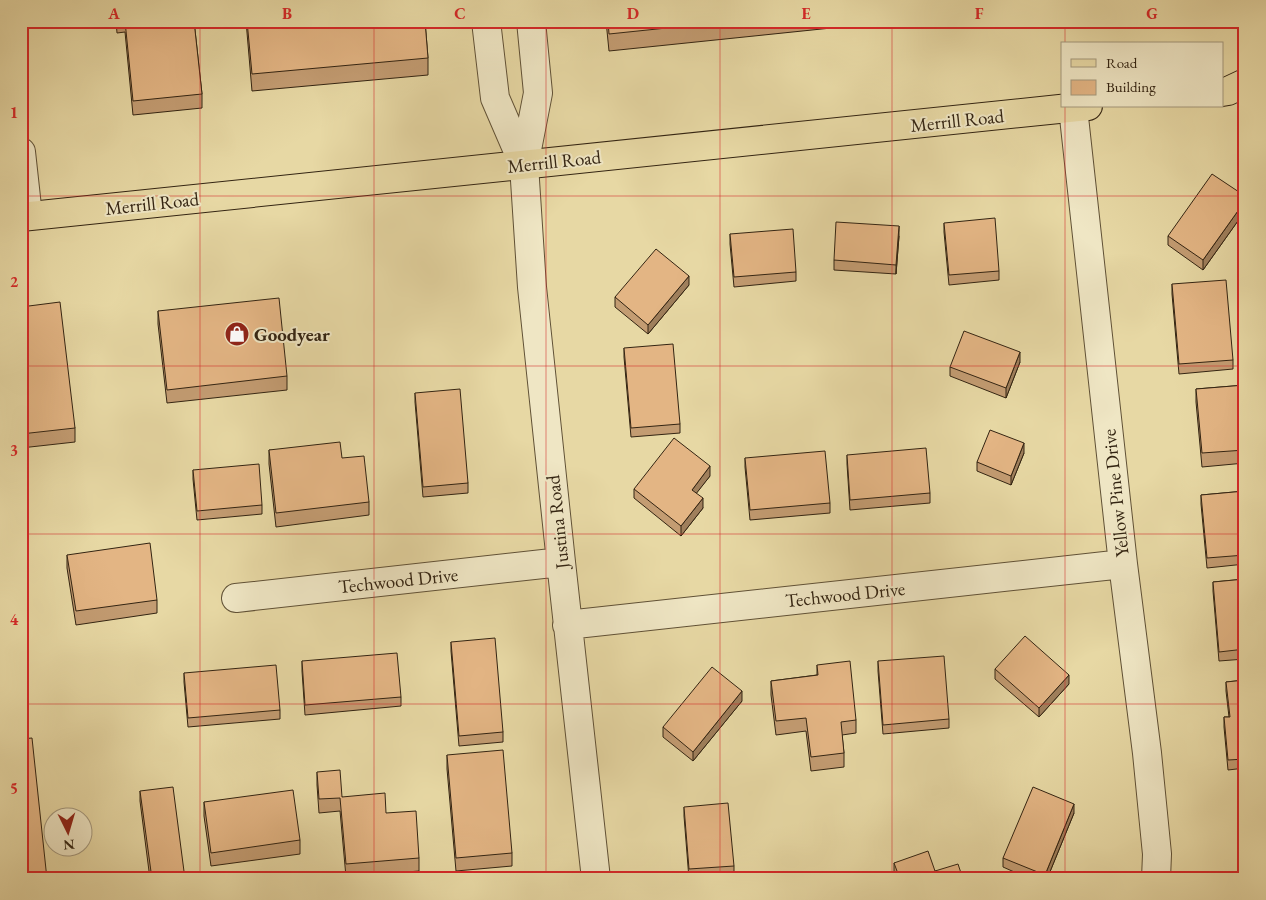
<svg xmlns="http://www.w3.org/2000/svg" width="1266" height="900" font-family="'EB Garamond',serif">
<style>
.lines{fill:none;stroke-linecap:round;stroke-linejoin:round}
.minor-casing{stroke:#605136;stroke-width:30}
.major-casing{stroke:#332412;stroke-width:30}
.minor{stroke:#efe6c4;stroke-width:28}
.major{stroke:#e7d8a4;stroke-width:28}
.wall{fill:#c39c72;stroke:#332412}
.shaded-wall{fill:#9f7f5c;stroke:#332412}
.building{fill:#e3b584;stroke:#332412}
.grid{fill:none;stroke:#d62828;stroke-width:1;stroke-opacity:0.55}
.labels{text-anchor:middle;stroke-width:4;stroke-linejoin:round;paint-order:stroke}
.street-label{font-size:19px;fill:#332412;stroke:#efe6c4}
.poi-label{font-size:19px;font-weight:bold;fill:#332412;stroke:#efe6c4;text-anchor:start}
.neatline{fill:none;stroke:#d62828;stroke-width:2}
.grid-label{font-size:16px;text-anchor:middle;font-weight:bold;fill:#d62828}
</style>
<rect width="100%" height="100%" fill="#e7d8a4"/>
<filter id="stains"><feTurbulence type="fractalNoise" baseFrequency=".004" numOctaves="4"/><feColorMatrix values="0 0 0 0 .2 0 0 0 0 .09 0 0 0 0 .02 0 0 0 .5 -.17"/></filter>
<radialGradient id="worn" r=".72"><stop offset=".6" stop-color="#630" stop-opacity="0"/><stop offset="1" stop-color="#630" stop-opacity=".3"/></radialGradient>
<g class="lines">
<defs>
<path id="minor" d="M486,21L495,98L524,165
M531,21L538,93L524,165L532,287L561,562L596,879
M1073,108L1123,564L1147,753L1157,854L1156,879
M21,152L28,216
M236,598L561,562
M567,625L1123,564"/>
<path id="major" d="M1222,92L1228,91L1245,83
M21,217L1088,106"/>
</defs>
<use href="#minor" class="minor-casing"/>
<use href="#major" class="major-casing"/>
<use href="#minor" class="minor"/>
<use href="#major" class="major"/>
</g>
<path class="wall" d="M116,21H194L202,94V108L133,115L125,32L117,33Z
M246,21H425L428,58V75L252,91Z
M606,21H899L609,51Z
M1245,196V211L1203,270L1168,245V236Z
M944,223L999,271V280L949,285L944,232Z
M730,234L796,272V281L734,287L730,244Z
M899,236L896,274L834,270V260Z
M1172,284L1233,360V369L1179,374L1172,294Z
M689,285L648,334L615,307V297Z
M21,307L75,428V442L21,448Z
M158,311L287,376V390L167,403L158,324Z
M624,348L680,424V433L631,437L624,357Z
M1020,362L1006,398L950,376V367Z
M1245,385V463L1202,467L1196,402V389Z
M415,393L468,483V493L423,497L415,402Z
M269,450L342,458L369,502V515L276,527L269,464Z
M1024,453L1011,485L977,471V462Z
M847,455L930,493V503L850,510L847,464Z
M745,458L830,503V513L750,520L745,467Z
M193,470L262,505V514L197,520L193,479Z
M710,476L696,493L703,508L681,536L634,498V489Z
M1245,491V564L1207,568L1201,504V495Z
M67,555L157,600V613L76,625L67,568Z
M1245,579V659L1219,661L1213,591V582Z
M451,642L503,732V742L459,746L451,651Z
M302,661L401,697V706L305,715L302,671Z
M878,661L949,719V728L883,734L878,671Z
M817,665L856,720V733L842,735L844,753V767L811,771L806,731L776,735L771,695V681L817,675Z
M995,669L1069,684L1039,717L995,679Z
M184,673L280,710V719L188,727L184,682Z
M1245,680V768L1228,770L1224,727V717H1229L1226,691V682Z
M742,701L693,761L663,737V727Z
M447,755L512,853V866L456,871L447,769Z
M317,772L342,797L386,813L419,858V871L346,877L340,811L319,813L317,785Z
M140,791L185,879H150L140,801Z
M204,802L300,840V854L211,866L204,816Z
M684,807L734,866V875L689,879L684,816Z
M1074,813L1047,879H1030L1003,867V858Z
M1242,825H1245V868H1244Z
M894,863L935,871L963,879H896L894,872Z"/>
<path class="shaded-wall" d="M1245,201V211L1203,270V260Z
M899,226V236L896,274V265Z
M689,276V285L648,334V325Z
M1020,352V362L1006,398V388Z
M1024,443V453L1011,485V476Z
M710,466V476L692,499V490Z
M703,498V508L681,536V526Z
M1069,675V684L1039,717V708Z
M742,691V701L693,761V752Z
M1074,804V813L1047,879H1045V875Z"/>
<path class="building" d="M125,21H194L202,94L133,101Z
M247,21H425L428,58L252,74Z
M608,21H734L609,34Z
M1212,174L1245,196V201L1203,260L1168,236Z
M995,218L999,271L949,275L944,223Z
M836,222L899,226L896,265L834,260Z
M793,229L796,272L734,277L730,234Z
M656,249L689,276L648,325L615,297Z
M1226,280L1233,360L1179,364L1172,284Z
M279,298L287,376L167,390L158,311Z
M60,302L75,428L21,434V307Z
M964,331L1020,352L1006,388L950,367Z
M673,344L680,424L631,428L624,348Z
M1245,385V450L1202,453L1196,389Z
M460,389L468,483L423,487L415,393Z
M990,430L1024,443L1011,476L977,462Z
M674,438L710,466L692,490L703,498L681,526L634,489Z
M340,442L342,458L364,456L369,502L276,513L269,450Z
M926,448L930,493L850,500L847,455Z
M825,451L830,503L750,510L745,458Z
M259,464L262,505L197,511L193,470Z
M1245,491V555L1207,558L1201,495Z
M150,543L157,600L76,611L67,555Z
M1245,579V649L1219,652L1213,582Z
M1025,636L1069,675L1039,708L995,669Z
M495,638L503,732L459,736L451,642Z
M397,653L401,697L305,705L302,661Z
M944,656L949,719L883,725L878,661Z
M850,661L856,720L841,722L844,753L811,757L806,718L776,721L771,681L818,675L817,665Z
M276,665L280,710L188,718L184,673Z
M712,667L742,691L693,752L663,727Z
M1245,680V759L1228,760L1224,717H1230L1226,682Z
M32,738L47,879H21V739Z
M503,750L512,853L456,858L447,755Z
M340,770L342,797L385,793L386,813L416,811L419,858L346,864L340,798L319,799L317,772Z
M173,787L185,879H152L140,791Z
M1033,787L1074,804L1045,875L1003,858Z
M293,790L300,840L211,853L204,802Z
M728,803L734,866L689,869L684,807Z
M1242,825H1245V855H1244Z
M928,851L935,871L958,864L963,879H900L894,863Z"/>
<path class="grid" d="M200,21V879M374,21V879M546,21V879M720,21V879M892,21V879M1065,21V44M1065,106V879M21,196H1245M21,366H1245M21,534H1245M21,704H1245"/>
<defs>
<symbol id="shop-disc" viewBox="-11 -11 22 22"><circle r="9.5" fill="#8f2418" stroke="#efe6c4"/><path d="M-5-2.5h2.3a2.7 3.5 0 0 1 5.4 0H5L5.5 6h-11ZM-1.5-2.5h3a1.5 2.3 0 0 0-3 0Z" fill="#fff"/></symbol>
</defs>
<g fill-rule="evenodd">
<use href="#shop-disc" x="223" y="320" width="28" height="28"/>
</g>
<g class="labels">
<g class="street-label">
<text transform="translate(957 120) rotate(-6)" y="7">Merrill Road</text>
<text transform="translate(554 161) rotate(-6)" y="7">Merrill Road</text>
<text transform="translate(152 203) rotate(-6)" y="7">Merrill Road</text>
<text transform="translate(1115 493) rotate(-96)" y="7">Yellow Pine Drive</text>
<text transform="translate(557 522) rotate(-96)" y="7">Justina Road</text>
<text transform="translate(398 580) rotate(-6)" y="7">Techwood Drive</text>
<text transform="translate(845 594) rotate(-6)" y="7">Techwood Drive</text>
</g>
<g class="poi-label">
<text x="254" y="341">Goodyear</text>
</g>
</g>
<rect width="1266" height="900" fill="none" stroke="#e7d8a4" stroke-width="55"/>
<rect x="1061" y="42" width="162" height="65" fill="#efe6c4" stroke="#a4987d"/>
<rect x="1071" y="59" width="25" height="8" fill="#e7d8a4" stroke="#a4987d"/>
<text x="1106" y="68" font-size="15" fill="#332412">Road</text>
<rect x="1071" y="80" width="25" height="15" fill="#e3b584" stroke="#a4987d"/>
<text x="1106" y="92" font-size="15" fill="#332412">Building</text>
<g transform="translate(68 832) rotate(175)"><circle r="24" fill="#efe6c4" stroke="#a4987d"/>
<path d="M0-4L9 19L0 12L-9 19Z" fill="#8f2418"/>
<text y="-8" font-size="14" font-weight="bold" text-anchor="middle" fill="#332412">N</text>
</g>
<rect x="28" y="28" width="1210" height="844" class="neatline"/>
<g class="grid-label">
<text x="114" y="19">A</text>
<text x="287" y="19">B</text>
<text x="460" y="19">C</text>
<text x="633" y="19">D</text>
<text x="806" y="19">E</text>
<text x="979" y="19">F</text>
<text x="1152" y="19">G</text>
<text x="14" y="118">1</text>
<text x="14" y="287">2</text>
<text x="14" y="456">3</text>
<text x="14" y="625">4</text>
<text x="14" y="794">5</text>
</g>
<rect width="100%" height="100%" filter="url(#stains)"/>
<rect width="100%" height="100%" fill="url(#worn)"/>
</svg>
